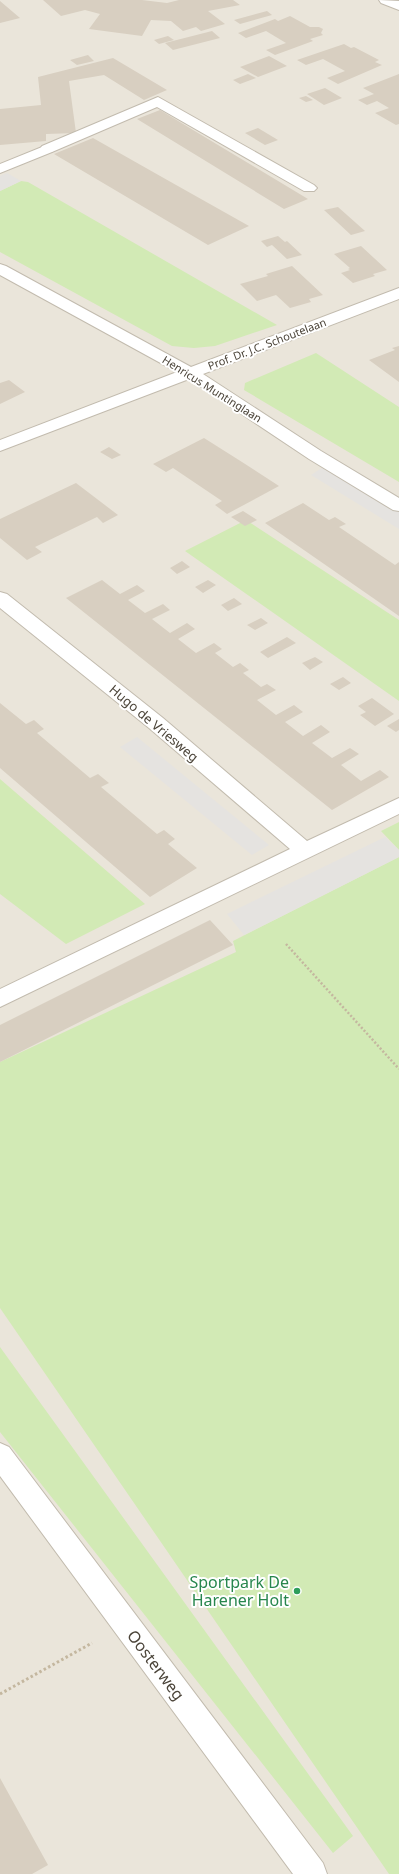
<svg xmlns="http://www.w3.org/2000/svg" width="399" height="1874" font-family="'Noto Sans',sans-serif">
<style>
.residential{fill:#eae5da}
.green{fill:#d2eab5}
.parking{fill:#e5e3e0}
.building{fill:#d8cfc1}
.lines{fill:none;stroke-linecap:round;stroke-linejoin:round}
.service-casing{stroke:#c2bbae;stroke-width:2}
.minor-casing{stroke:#c2bbae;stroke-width:2}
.path-far1{stroke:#c4b79f;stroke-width:2.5;stroke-dasharray:2 2;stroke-linecap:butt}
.path{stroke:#c4b79f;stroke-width:3;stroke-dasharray:2.5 2.5;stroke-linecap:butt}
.service{fill:#fff;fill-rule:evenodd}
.minor{fill:#fff;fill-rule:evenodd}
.leisure-dot{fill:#2e9e5b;stroke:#fff;stroke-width:1.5}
.labels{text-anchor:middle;stroke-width:4;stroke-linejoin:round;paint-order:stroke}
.far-street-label{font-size:11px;fill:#4b4439;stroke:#fff}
.street-label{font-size:13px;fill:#4b4439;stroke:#fff}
.near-leisure-label{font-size:16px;fill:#27864d;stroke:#fff;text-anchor:end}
.near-street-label{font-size:16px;fill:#4b4439;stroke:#fff}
</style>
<rect width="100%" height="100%" fill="#f6f3ec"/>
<path class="residential" d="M0,0H399V1874H0Z"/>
<path class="green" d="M21,181L28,182L277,325L215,346L194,348L172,346L0,252V191Z
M316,353L399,407V482L244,390L245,383Z
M246,520L399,620V701L185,551Z
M0,779L145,904L66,944L0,894Z
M399,822V850L381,831Z
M399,857V1874H389L0,1308V1062L236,952L233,941Z
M0,1347L353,1836L333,1853L0,1432Z"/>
<path class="parking" d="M7,173L21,181L0,191V176Z
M328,464L399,506V529L311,475Z
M137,737L269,845L252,855L120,747Z
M385,837L399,850V857L233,941L289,912L244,935L227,914Z"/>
<path class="building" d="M43,0H142L167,3L179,0H233L240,5L208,11L225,24L201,31L196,27L183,31L171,21L151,20L142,36L89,29L100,14L85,10L61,16Z
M0,1L20,18L0,23Z
M267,11L272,15L240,24L234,20Z
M290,16L310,27H319L323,29L321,33L323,35L310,39L313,41L275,55L266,50L286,43L266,31L246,38L238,33L275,19L278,21Z
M212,31L220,38L173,50L165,43Z
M168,36L174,40L159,44L154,40Z
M344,44L351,48L354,47L379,60L375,62L382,65L338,84L327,78L345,71L323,59L306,65L297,60Z
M88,55L94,61L77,65L70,60Z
M269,56L287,66L258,77L240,67Z
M113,58L167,90L144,100L104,75L69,81L76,133L46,134V141L0,145V109L41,105L38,77Z
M248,74L256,78L240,84L233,80Z
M399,74V124L396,125L375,113L389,108L377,101L367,105L358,100L374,94L363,88Z
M325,88L342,98L324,105L307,94Z
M306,96L313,100L306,102L299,98Z
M160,110L208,139L308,199L284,209L137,119Z
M258,128L278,140L265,145L245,133Z
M93,138L169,181L249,226L208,245L54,154Z
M338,207L365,231L351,235L324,210Z
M278,236L285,242L287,241L302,255L287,259L272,245L267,247L261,241Z
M361,246L387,270L373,274L375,276L353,283L341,273L350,270L348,269L350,268L334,254Z
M292,266L323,295L309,299L311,302L290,308L276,295L257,301L240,284L268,276L266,274Z
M399,346V382L369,360L395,350L392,348Z
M9,380L25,392L0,404V383Z
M204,438L242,462L279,486L227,514L215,505L222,501L173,468L166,472L153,464Z
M109,447L121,455L112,459L100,452Z
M76,483L118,515L103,523L97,517L35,547L42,552L27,560L0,538V519Z
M303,503L329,520L335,517L346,524L339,527L395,565L399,562V616L265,523Z
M243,511L257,520L245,526L231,517Z
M182,561L190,567L177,574L170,568Z
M102,580L120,594L137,585L145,591L128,600L145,613L163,604L170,610L152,619L170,633L187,623L195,629L178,639L196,653L214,643L222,649L215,653L233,667L240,663L249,670L243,673L261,687L267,684L276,690L257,700L276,715L294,705L303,712L285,722L303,736L321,725L330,732L312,743L332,758L350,748L359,754L341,765L361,781L380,770L389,777L332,810L66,598Z
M208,580L216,585L203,593L195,587Z
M234,598L242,604L228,611L221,605Z
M261,618L268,623L255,630L247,625Z
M287,637L296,643L268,658L260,652Z
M315,657L323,662L310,670L302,663Z
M343,677L351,683L339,690L330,684Z
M372,698L394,714L375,726L360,715L366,712L358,706Z
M0,703L26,724L34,720L44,729L37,733L90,778L98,774L109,783L101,787L157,834L164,830L175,839L168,844L197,868L150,897L0,768Z
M399,719V730L396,732L387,726Z
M210,920L233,945L0,1062V1025Z
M0,1778L48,1865L32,1874H0Z"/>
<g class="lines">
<defs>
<path id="service" d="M158,97L314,185L317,188L314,191H304L157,107L52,152H42L40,149L42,146Z"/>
<path id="minor" d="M379,0L399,1V10L381,3Z
M47,145L52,146L54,149L52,152L0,173V164Z
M0,264L6,266L191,367L399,288V299L203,374L321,451L399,498V511L393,510L309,459L189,379L0,451V440L177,372L0,275Z
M0,592L7,594L163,718L307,841L399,798V814L0,1007V989L290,849L149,728L0,608Z
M0,1443L9,1447L323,1863L327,1874H293L0,1476Z"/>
</defs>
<use href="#service" class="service-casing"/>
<use href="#minor" class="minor-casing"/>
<path class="path-far1" d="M286,944L399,1069"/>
<path class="path" d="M0,1694L92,1643"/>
<use href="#service" class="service"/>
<use href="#minor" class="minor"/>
</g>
<circle class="leisure-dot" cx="297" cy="1591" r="4"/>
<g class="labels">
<g class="far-street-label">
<text transform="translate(267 344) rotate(-21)" y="4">Prof. Dr. J.C. Schoutelaan</text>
<text transform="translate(212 389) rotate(32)" y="4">Henricus Muntinglaan</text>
</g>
<g class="street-label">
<text transform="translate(154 723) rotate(40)" y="5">Hugo de Vriesweg</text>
</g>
<g class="near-leisure-label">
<text x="289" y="1588">Sportpark De<tspan x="289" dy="18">Harener Holt</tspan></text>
</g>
<g class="near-street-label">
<text transform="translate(156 1665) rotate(53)" y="6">Oosterweg</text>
</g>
</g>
</svg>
